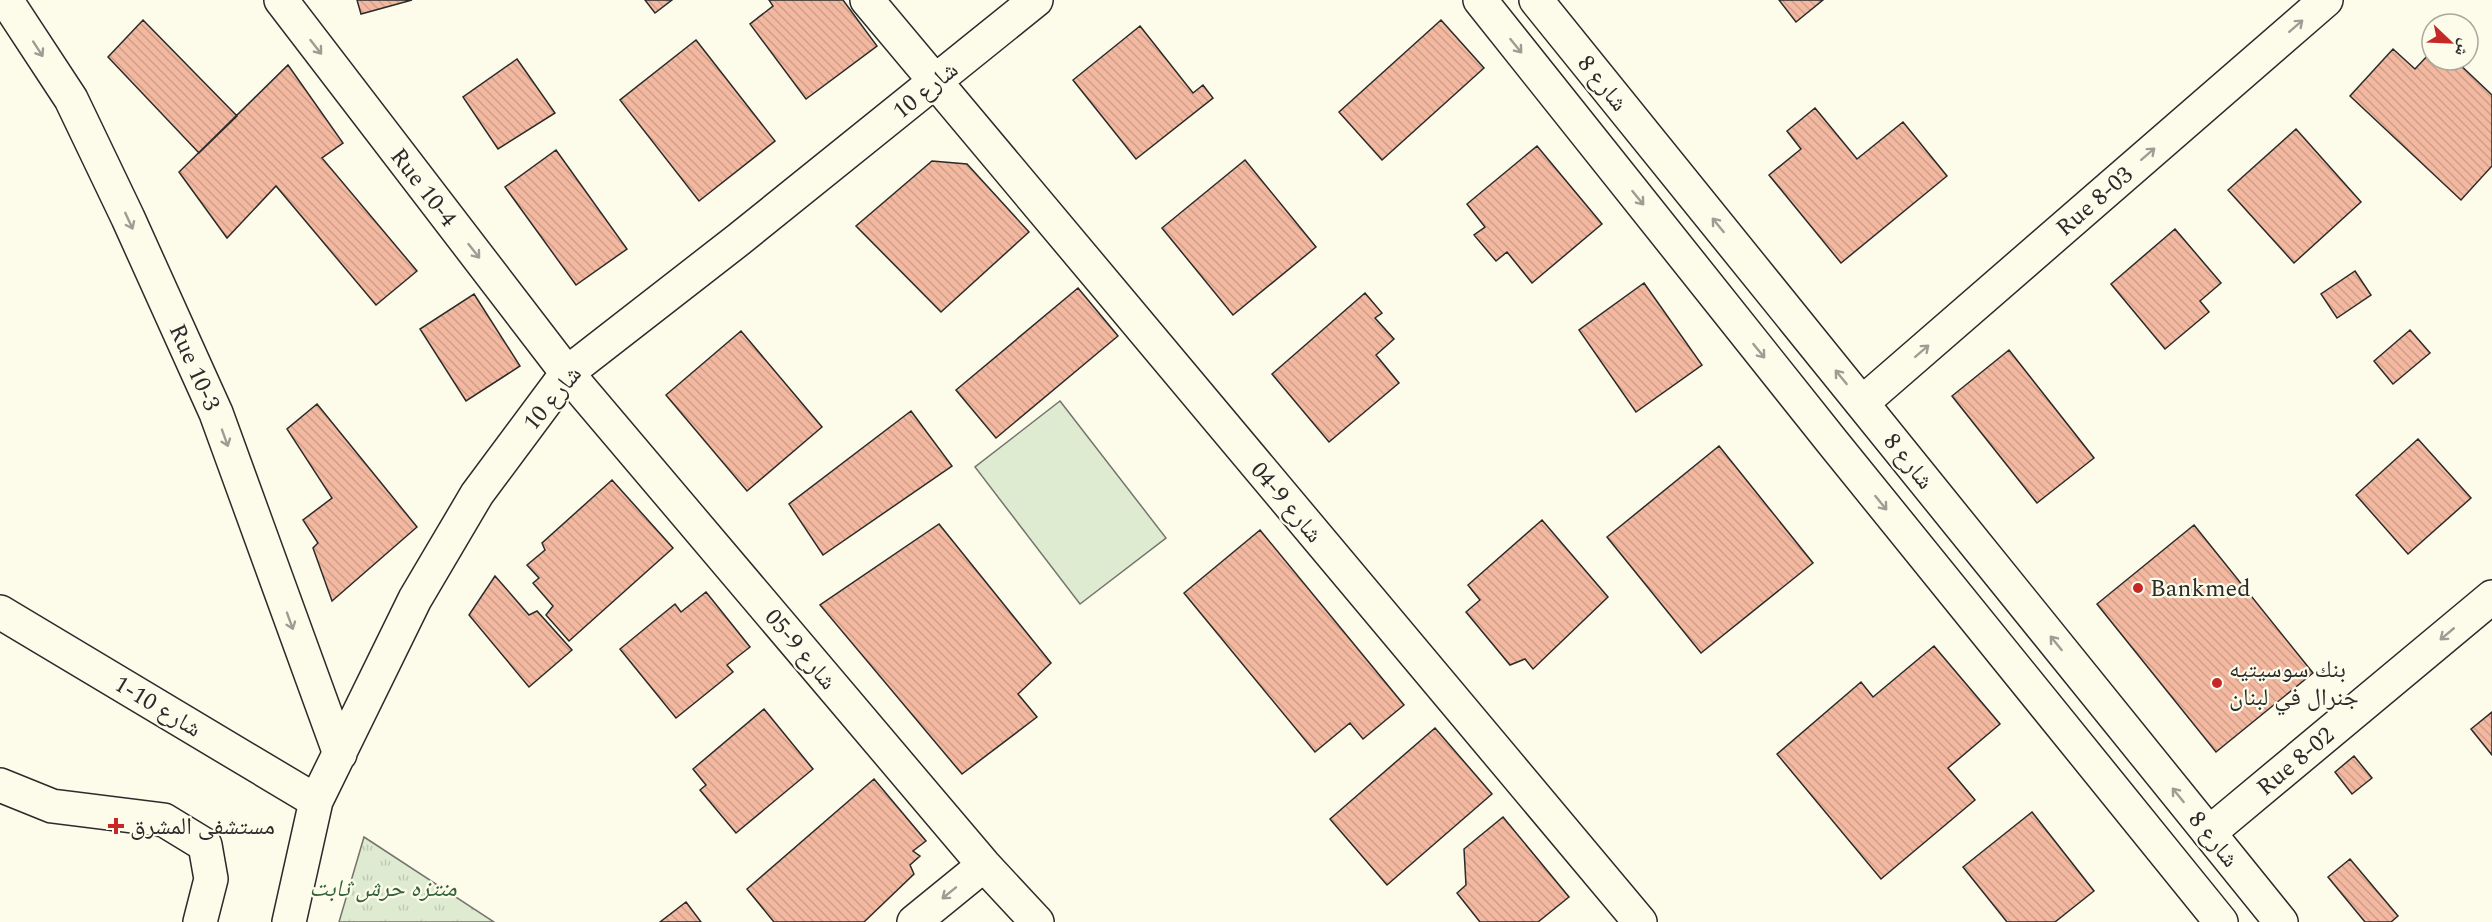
<svg xmlns="http://www.w3.org/2000/svg" width="2492" height="922" font-family="Spectral,'Noto Naskh Arabic',serif">
<style>
.grass{fill:url(#grass-tufts);stroke:#74746e;stroke-width:1.5}
.garden{fill:#deebd1;stroke:#74746e;stroke-width:1.5}
.building{fill:url(#building-back-hatch);stroke:#2b2b2b;stroke-width:1.5}
.lines{fill:none;stroke-linecap:round;stroke-linejoin:round}
.minor-casing{stroke:#2b2b2b;stroke-width:36}
.highway-casing{stroke:#2b2b2b;stroke-width:36}
.minor{stroke:#fdfbea;stroke-width:33}
.highway{stroke:#fdfbea;stroke-width:33}
.oneway{stroke:#9e9d94}
.poi-dot{fill:#c62828;stroke:#fdfbea;stroke-width:2}
.labels{text-anchor:middle;stroke-width:4.5;stroke-linejoin:round;paint-order:stroke}
.street-label{font-size:24px;fill:#2b2b2b;stroke:#fdfbea}
.poi-label{font-size:24px;fill:#2b2b2b;stroke:#fdfbea;text-anchor:start}
.park-label{font-size:24px;font-style:italic;fill:#34623c;stroke:#fdfbea}
</style>
<defs>
<pattern id="grass-tufts" width="24" height="20" patternUnits="userSpaceOnUse" patternTransform="scale(1.5)"><rect width="24" height="20" fill="#deebd1"/><path d="M3 7l-1-3M5 7V3M7 7l1-3M15 17l-1-3M17 17v-4M19 17l1-3" fill="none" stroke="#bfcab4"/></pattern>
<pattern id="building-back-hatch" width="6" height="6" patternUnits="userSpaceOnUse" patternTransform="scale(1.5)"><rect width="6" height="6" fill="#f2b8a0"/><path d="M-1 5l2 2M0 0l6 6M5-1l2 2" fill="none" stroke="#d09e8a"/></pattern>
</defs>
<rect width="100%" height="100%" fill="#fdfbea"/>
<path class="grass" d="M364,837L494,922H339Z"/>
<path class="garden" d="M1060,401L1166,538L1080,604L975,467Z"/>
<path class="building" d="M357,0H412L361,14Z
M645,0H672L655,13Z
M769,0H843L877,46L806,99L750,24L773,6Z
M1779,0H1823L1796,22Z
M143,20L237,116L199,153L108,57Z
M1441,20L1484,68L1382,160L1339,112Z
M1140,26L1193,93L1203,85L1213,98L1136,159L1073,80Z
M696,40L775,141L699,201L620,100Z
M2393,49L2415,69L2429,54L2432,60L2438,62L2440,60H2455L2492,95V166L2461,200L2350,96Z
M517,59L555,113L498,149L463,97Z
M288,65L343,143L322,158L417,271L376,305L276,186L227,238L179,172Z
M1815,108L1857,159L1903,122L1947,176L1841,263L1769,175L1801,149L1787,131Z
M2296,129L2361,202L2294,263L2228,190Z
M1537,146L1602,224L1532,283L1507,252L1496,261L1474,235L1485,227L1467,204Z
M556,150L627,249L576,285L505,187Z
M1245,160L1316,247L1233,315L1162,228Z
M932,161L967,164L1029,232L941,312L856,226Z
M2175,229L2221,283L2200,301L2209,312L2165,349L2111,284Z
M2355,271L2371,295L2337,318L2321,294Z
M1644,283L1702,365L1636,412L1579,330Z
M1078,288L1118,336L996,438L956,390Z
M1365,293L1382,313L1375,318L1394,339L1376,355L1399,383L1329,442L1272,374Z
M474,294L520,366L466,401L420,329Z
M2410,330L2430,353L2393,384L2374,361Z
M741,331L822,427L747,491L666,395Z
M2009,350L2094,458L2037,503L1952,396Z
M317,404L417,527L332,601L313,548L318,543L303,520L332,498L287,429Z
M911,411L952,466L823,555L789,504Z
M2418,439L2471,498L2408,554L2356,495Z
M1719,446L1813,563L1701,653L1607,537Z
M612,480L673,548L569,641L546,615L553,606L533,583L539,578L527,565L545,550L542,543Z
M1542,520L1608,597L1533,669L1525,659L1510,665L1466,612L1480,600L1468,585Z
M939,524L1051,663L1018,694L1037,717L962,774L820,605Z
M2194,525L2313,673L2216,752L2097,604Z
M1260,530L1404,705L1363,739L1350,723L1315,752L1184,593Z
M495,576L529,615L537,611L572,650L529,687L469,615Z
M706,592L750,647L727,665L733,672L676,718L620,649L675,604L681,612Z
M1934,646L2000,724L1948,768L1975,800L1881,879L1777,754L1861,682L1873,697Z
M764,709L813,769L736,833L700,790L706,785L693,769Z
M2492,712V755L2471,729Z
M1435,728L1492,794L1387,885L1330,819Z
M2354,756L2372,778L2352,794L2335,772Z
M874,779L926,841L913,851L920,856L910,865L914,874L864,922H774L747,889Z
M2032,812L2094,891L2055,922H2007L1963,867Z
M1503,817L1569,897L1538,922H1480L1457,893L1466,885L1464,849Z
M2350,859L2398,916L2391,922H2365L2328,877Z
M686,902L701,922H660Z"/>
<g class="lines">
<defs>
<path id="minor" d="M6,0L71,99L128,218L216,413L340,754
M281,0L567,373L984,865L1037,922
M867,0L1640,922
M1862,403L2326,0
M0,612L316,801
M0,785L52,806L164,820L205,845L211,879L200,922
M2209,833L2492,597
M289,922L316,801L415,599L477,494L567,373L738,240L1036,0
M914,922L984,865"/>
<path id="highway" d="M1480,0L1834,444L2221,922
M1536,0L2281,922"/>
</defs>
<use href="#minor" class="minor-casing"/>
<use href="#highway" class="highway-casing"/>
<use href="#minor" class="minor"/>
<use href="#highway" class="highway"/>
</g>
<defs><path id="oneway-shaft" d="M-6 0H5M1.5-3L5.5 0L1.5 3" fill="none" stroke-width="1.6" stroke-linecap="round" stroke-linejoin="round" transform="scale(1.5)"/></defs>
<g class="oneway">
<use href="#oneway-shaft" transform="translate(2296 26) rotate(-41)"/>
<use href="#oneway-shaft" transform="translate(1516 46) rotate(51)"/>
<use href="#oneway-shaft" transform="translate(316 47) rotate(52)"/>
<use href="#oneway-shaft" transform="translate(38 49) rotate(57)"/>
<use href="#oneway-shaft" transform="translate(2148 154) rotate(-41)"/>
<use href="#oneway-shaft" transform="translate(1638 198) rotate(51)"/>
<use href="#oneway-shaft" transform="translate(129 221) rotate(65)"/>
<use href="#oneway-shaft" transform="translate(1718 225) rotate(-129)"/>
<use href="#oneway-shaft" transform="translate(474 251) rotate(52)"/>
<use href="#oneway-shaft" transform="translate(1759 351) rotate(51)"/>
<use href="#oneway-shaft" transform="translate(1922 351) rotate(-41)"/>
<use href="#oneway-shaft" transform="translate(1841 377) rotate(-129)"/>
<use href="#oneway-shaft" transform="translate(225 438) rotate(70)"/>
<use href="#oneway-shaft" transform="translate(1881 503) rotate(51)"/>
<use href="#oneway-shaft" transform="translate(290 621) rotate(70)"/>
<use href="#oneway-shaft" transform="translate(2447 634) rotate(140)"/>
<use href="#oneway-shaft" transform="translate(2056 643) rotate(-129)"/>
<use href="#oneway-shaft" transform="translate(2178 795) rotate(-129)"/>
<use href="#oneway-shaft" transform="translate(949 893) rotate(141)"/>
</g>
<g class="poi-dot">
<circle cx="2138" cy="588" r="6"/>
<circle cx="2217" cy="683" r="6"/>
<path d="M113 817h6v6h6v6h-6v6h-6v-6h-6v-6h6z"/>
</g>
<g class="labels">
<g class="street-label">
<text transform="translate(1603 83) rotate(51)" y="8">شارع 8</text>
<text transform="translate(925 90) rotate(-39)" y="8">شارع 10</text>
<text transform="translate(424 187) rotate(52)" y="8">Rue 10-4</text>
<text transform="translate(2094 201) rotate(-41)" y="8">Rue 8-03</text>
<text transform="translate(195 367) rotate(66)" y="8">Rue 10-3</text>
<text transform="translate(552 398) rotate(-50)" y="8">شارع 10</text>
<text transform="translate(1909 461) rotate(51)" y="8">شارع 8</text>
<text transform="translate(1287 502) rotate(50)" y="8">شارع 9-04</text>
<text transform="translate(801 649) rotate(50)" y="8">شارع 9-05</text>
<text transform="translate(158 706) rotate(31)" y="8">شارع 10-1</text>
<text transform="translate(2295 761) rotate(-40)" y="8">Rue 8-02</text>
<text transform="translate(2214 839) rotate(51)" y="8">شارع 8</text>
</g>
<g class="poi-label">
<text x="2150" y="596">Bankmed</text>
<text x="2229" y="677">بنك سوسيتيه<tspan x="2229" dy="28">جنرال في لبنان</tspan></text>
<text x="130" y="834">مستشفى المشرق</text>
</g>
<g class="park-label">
<text x="383" y="896">منتزه حرش ثابت</text>
</g>
</g>
<g transform="translate(2450 42) rotate(113)"><circle r="28" fill="#fdfbea" stroke="#a9a89e" stroke-width="1.5"/>
<path d="M0-4.5L10 22L0 15L-10 22Z" fill="#c62828"/>
<text y="-9" font-size="16" font-weight="bold" text-anchor="middle" fill="#2b2b2b">ش</text>
</g>
</svg>
